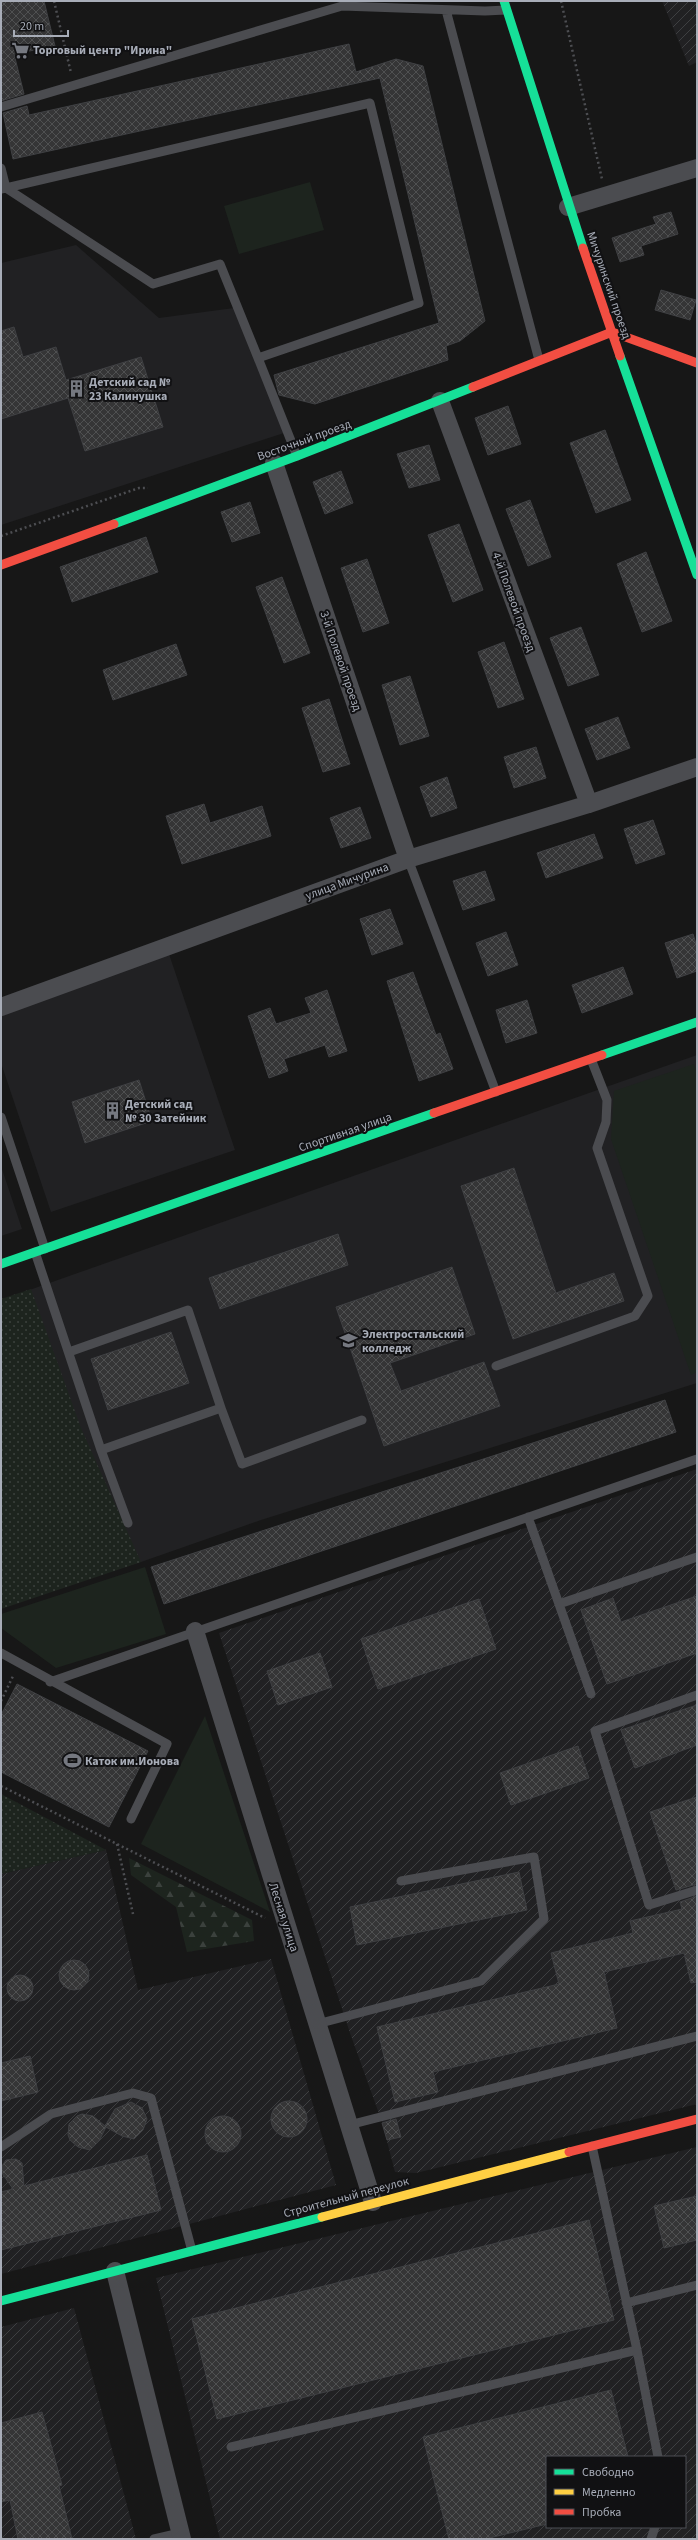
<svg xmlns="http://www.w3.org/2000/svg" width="698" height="2540" font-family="'Source Sans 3',sans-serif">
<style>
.built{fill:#212123}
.industrial{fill:url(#industrial-furrows);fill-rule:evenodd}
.grass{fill:#1d241e}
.forest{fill:url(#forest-firs)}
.park{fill:url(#park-dots)}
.building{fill:url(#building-cross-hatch);stroke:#3f4043}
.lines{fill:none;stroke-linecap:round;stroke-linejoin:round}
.path{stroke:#4d4e52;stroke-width:2.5;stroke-dasharray:2 3;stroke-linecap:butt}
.lane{stroke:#4b4c50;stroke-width:9}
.street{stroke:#4b4c50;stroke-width:18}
.fast{stroke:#16e098;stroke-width:9}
.slow{stroke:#ffcf43;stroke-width:9}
.jam{stroke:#f24e42;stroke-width:9}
.labels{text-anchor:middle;stroke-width:4;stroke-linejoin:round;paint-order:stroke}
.poi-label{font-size:12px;font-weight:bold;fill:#a8adb8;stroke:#111113;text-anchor:start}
.street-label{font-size:12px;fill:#a8adb8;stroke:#111113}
</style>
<defs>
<pattern id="industrial-furrows" width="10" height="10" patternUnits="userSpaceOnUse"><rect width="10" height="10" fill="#212123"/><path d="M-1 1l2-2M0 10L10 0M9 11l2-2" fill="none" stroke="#3e3f41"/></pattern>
<pattern id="forest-firs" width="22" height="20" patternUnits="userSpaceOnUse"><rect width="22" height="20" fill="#1d241e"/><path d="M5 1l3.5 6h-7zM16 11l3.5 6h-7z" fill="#3b413d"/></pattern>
<pattern id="park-dots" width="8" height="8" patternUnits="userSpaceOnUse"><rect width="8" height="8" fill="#1d241e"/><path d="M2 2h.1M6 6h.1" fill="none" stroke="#3b413d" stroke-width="1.8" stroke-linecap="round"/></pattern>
<pattern id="building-cross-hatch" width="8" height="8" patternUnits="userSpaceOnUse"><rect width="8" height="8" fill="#353536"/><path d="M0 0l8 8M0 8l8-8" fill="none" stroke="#4f5051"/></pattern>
</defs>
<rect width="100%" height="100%" fill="#171717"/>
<path class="built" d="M76,245L159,318L234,308L284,433L1,525V263Z
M169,954L235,1150L51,1212L1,1063V1011Z
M697,1055V1383L261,1520L141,1562L1,1605V1300Z
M1,1166L22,1229L1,1236Z"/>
<path class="industrial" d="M662,1H697V62L689,66Z
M697,1469V2104L416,2173L395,2172L382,2122L350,2033L219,1633Z
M106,1850L138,1990L271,1959L336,2185L1,2274V1874Z
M697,2147V2539H220L156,2278ZM547,2457H685V2527H547Z
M74,2308L136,2539H1V2327Z"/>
<path class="grass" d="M310,182L324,230L239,254L224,206Z
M694,1064L697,1074V1372L691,1375L611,1139L614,1091Z
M145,1567L166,1634L56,1668L1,1628V1614Z
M205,1716L270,1912L141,1844Z"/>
<path class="forest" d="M129,1858L252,1920L254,1941L187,1952L176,1907L131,1875Z"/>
<path class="park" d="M31,1289L81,1428L141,1562L1,1609V1299Z
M1,1794L106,1850L1,1874Z"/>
<path class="building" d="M1,1H44L55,46L14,54L24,94L1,101Z
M349,44L356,72L396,59L423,66L485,321L460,341L446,346L448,360L315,404L279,395L274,375L439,323L380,78L13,159L3,113L27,106L29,115Z
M671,212L678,234L641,246L644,255L620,262L612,238L656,224L653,217Z
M661,290L696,300L690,320L655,310Z
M14,327L23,357L56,347L66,380L141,357L163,427L85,451L68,398L1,419V331Z
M508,406L521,444L488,455L475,418Z
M605,430L631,500L596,513L570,443Z
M429,445L440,480L409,488L397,454Z
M341,471L353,503L325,514L313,482Z
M530,500L551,557L528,566L506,509Z
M250,502L260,533L232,542L221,512Z
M459,524L483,590L453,602L428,535Z
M146,537L158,572L72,602L60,567Z
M646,552L672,621L642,632L617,564Z
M367,559L389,623L363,632L341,568Z
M282,577L310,653L284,663L256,587Z
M581,627L599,675L568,686L550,638Z
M504,642L524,699L498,708L478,652Z
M176,644L187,675L113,700L103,670Z
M410,676L429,736L400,745L382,685Z
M329,699L350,764L323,772L302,708Z
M618,717L630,748L597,760L585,729Z
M536,747L546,778L514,788L504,757Z
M447,777L457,808L431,817L420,787Z
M204,804L210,823L262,806L271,836L182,864L166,816Z
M360,807L371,838L341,848L330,818Z
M653,820L665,854L636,864L624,829Z
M594,834L603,858L546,878L537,853Z
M485,871L495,900L463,910L453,881Z
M390,909L403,944L372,955L360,919Z
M506,932L518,965L488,976L476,943Z
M693,934L697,947V971L677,978L665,943Z
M623,967L633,994L582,1013L572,985Z
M413,972L436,1035L440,1033L453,1069L419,1081L387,981Z
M327,990L347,1051L329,1057L325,1045L284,1059L288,1071L269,1078L248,1016L270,1008L276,1024L311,1013L305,998Z
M527,1000L537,1033L506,1043L496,1010Z
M139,1080L152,1121L85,1143L72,1102Z
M514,1168L556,1293L614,1273L624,1301L513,1339L461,1186Z
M338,1234L348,1265L220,1309L209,1278Z
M452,1267L475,1334L390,1363L401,1391L484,1362L500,1406L384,1446L336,1307Z
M171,1332L189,1383L108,1410L91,1359Z
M665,1400L676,1432L164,1604L151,1567Z
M697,1596V1653L607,1684L581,1610L613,1598L621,1622Z
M479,1599L496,1649L378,1689L361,1639Z
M320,1653L332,1687L278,1705L267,1671Z
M17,1684L148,1751L109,1827L1,1772V1715Z
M697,1705V1745L635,1768L621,1730Z
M578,1746L589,1778L511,1805L500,1773Z
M697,1797V1884L676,1890L650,1812Z
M519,1872L527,1910L357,1945L350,1907Z
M697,1896V1982L691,1983L684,1953L604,1972L617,2028L433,2072L438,2092L395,2102L377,2027L559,1984L551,1953L633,1933L630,1921L682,1909L680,1902Z
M59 1975a15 15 0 1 1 30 0a15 15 0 1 1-30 0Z
M7 1988a13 13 0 1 1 26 0a13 13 0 1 1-26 0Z
M30,2056L38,2092L1,2101V2063Z
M271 2119a18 18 0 1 1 36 0a18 18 0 1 1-36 0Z
M131,2102L142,2108L147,2119L143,2130L134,2139L122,2136L106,2127L99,2141L90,2150L78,2147L70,2140L68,2135L69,2124L77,2116L82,2114L93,2116L105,2126L115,2109Z
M205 2134a18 18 0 1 1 36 0a18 18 0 1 1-36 0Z
M396,2119L401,2137L387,2140L382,2123Z
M147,2155L161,2210L1,2250V2192L13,2189L2,2173V2166L6,2160L16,2159L22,2163L24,2186Z
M697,2196V2240L664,2248L654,2206Z
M589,2220L614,2320L217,2419L192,2319Z
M611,2390L628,2457H547V2524L485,2539H449L423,2437Z
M42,2412L62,2485L59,2486L72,2539H18L10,2500L1,2502V2423Z"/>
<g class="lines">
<path class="path" d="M54,1L71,73
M561,1L602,179
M1,536L139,488H148
M1,1701L14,1674
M1,1786L265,1918
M117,1844L133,1914"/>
<path class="lane" d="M446,10L539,360
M1,107L342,6L485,11L506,10
M1,168L6,188L370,103L419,303L258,358L297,456
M2,189L6,188L153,284L220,264L258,358
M408,859L496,1092
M1,1117L45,1249
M35,1252L101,1450L221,1408L188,1310L69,1352
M496,1366L635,1316L648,1296L597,1148L606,1122L607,1100L591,1059
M221,1408L242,1464L362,1420
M101,1450L128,1523
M528,1517L591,1694
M559,1604L697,1557
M1,1653L167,1744L131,1819
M50,1682L697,1459
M697,1695L595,1731L649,1905L697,1890
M317,2024L481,1981L544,1919L534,1857L401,1881
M349,2125L697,2036
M1,2147L51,2114L133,2093L151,2098L192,2251
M626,2303L697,2285
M637,2350L658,2457
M231,2447L637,2350L592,2146
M154,2539L180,2533
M651,2539L655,2527"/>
<path class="street" d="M568,207L697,168
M440,401L589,804
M274,463L408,859
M1,1007L408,859L589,804L697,767
M195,1631L373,2202
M115,2271L182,2539"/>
<path class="fast" d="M504,1L583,248
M620,356L697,575
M114,524L297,456L473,387
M602,1055L697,1022
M1,1264L434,1113
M1,2301L322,2217"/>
<path class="slow" d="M322,2217L569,2152"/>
<path class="jam" d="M583,248L620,356
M473,387L612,332L697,363
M1,565L114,524
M434,1113L602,1055
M569,2152L697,2119"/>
</g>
<defs>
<symbol id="supermarket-bare" viewBox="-9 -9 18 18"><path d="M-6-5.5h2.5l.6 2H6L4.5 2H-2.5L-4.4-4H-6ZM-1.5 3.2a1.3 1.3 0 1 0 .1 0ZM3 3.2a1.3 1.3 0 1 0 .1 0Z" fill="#757880" stroke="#111113" stroke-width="2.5" paint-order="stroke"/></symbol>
<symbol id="building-bare" viewBox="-9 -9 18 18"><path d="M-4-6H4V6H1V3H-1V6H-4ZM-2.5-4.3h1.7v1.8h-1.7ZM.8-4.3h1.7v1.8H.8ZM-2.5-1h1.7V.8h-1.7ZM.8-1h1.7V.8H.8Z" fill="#757880" stroke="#111113" stroke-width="2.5" paint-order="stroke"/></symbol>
<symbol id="university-bare" viewBox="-9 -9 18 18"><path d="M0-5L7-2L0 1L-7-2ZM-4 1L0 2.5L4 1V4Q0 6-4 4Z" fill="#757880" stroke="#111113" stroke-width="2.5" paint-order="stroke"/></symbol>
<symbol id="stadium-bare" viewBox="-9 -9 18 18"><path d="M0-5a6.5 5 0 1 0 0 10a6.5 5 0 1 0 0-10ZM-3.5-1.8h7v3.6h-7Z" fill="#757880" stroke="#111113" stroke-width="2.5" paint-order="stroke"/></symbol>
</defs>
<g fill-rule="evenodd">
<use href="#supermarket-bare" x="8" y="38" width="25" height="25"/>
<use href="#building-bare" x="64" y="376" width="25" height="25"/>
<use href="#building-bare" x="100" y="1098" width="25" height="25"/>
<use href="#university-bare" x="336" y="1328" width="25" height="25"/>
<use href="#stadium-bare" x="60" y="1748" width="25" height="25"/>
</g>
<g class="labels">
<g class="poi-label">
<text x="33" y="54">Торговый центр "Ирина"</text>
<text x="89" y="386">Детский сад №<tspan x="89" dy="14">23 Калинушка</tspan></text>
<text x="125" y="1108">Детский сад<tspan x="125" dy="14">№ 30 Затейник</tspan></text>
<text x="362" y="1338">Электростальский<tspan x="362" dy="14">колледж</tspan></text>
<text x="85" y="1765">Каток им.Ионова</text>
</g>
<g class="street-label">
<text transform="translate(609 285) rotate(71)" y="4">Мичуринский проезд</text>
<text transform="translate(304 440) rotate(-20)" y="4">Восточный проезд</text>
<text transform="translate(514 602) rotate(70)" y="4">4-й Полевой проезд</text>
<text transform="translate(341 661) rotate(71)" y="4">3-й Полевой проезд</text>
<text transform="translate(347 881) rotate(-20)" y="4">улица Мичурина</text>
<text transform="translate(345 1132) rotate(-19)" y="4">Спортивная улица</text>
<text transform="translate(284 1917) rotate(72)" y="4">Лесная улица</text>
<text transform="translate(346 2197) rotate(-15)" y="4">Строительный переулок</text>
</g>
</g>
<rect width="698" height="2540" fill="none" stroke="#a8adb8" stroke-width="4"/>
<rect x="546" y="2456" width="140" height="72" fill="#111113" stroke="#4d4f55"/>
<rect x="554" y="2469" width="20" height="6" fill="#16e098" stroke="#4d4f55"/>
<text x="582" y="2476" font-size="12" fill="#a8adb8">Свободно</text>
<rect x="554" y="2489" width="20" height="6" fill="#ffcf43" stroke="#4d4f55"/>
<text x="582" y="2496" font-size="12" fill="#a8adb8">Медленно</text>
<rect x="554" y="2509" width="20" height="6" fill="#f24e42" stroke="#4d4f55"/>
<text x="582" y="2516" font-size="12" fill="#a8adb8">Пробка</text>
<path d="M14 30v6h54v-6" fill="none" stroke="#a8adb8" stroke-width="2"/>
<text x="20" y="30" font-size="12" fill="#a8adb8" stroke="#111113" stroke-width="3" paint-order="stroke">20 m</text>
</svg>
